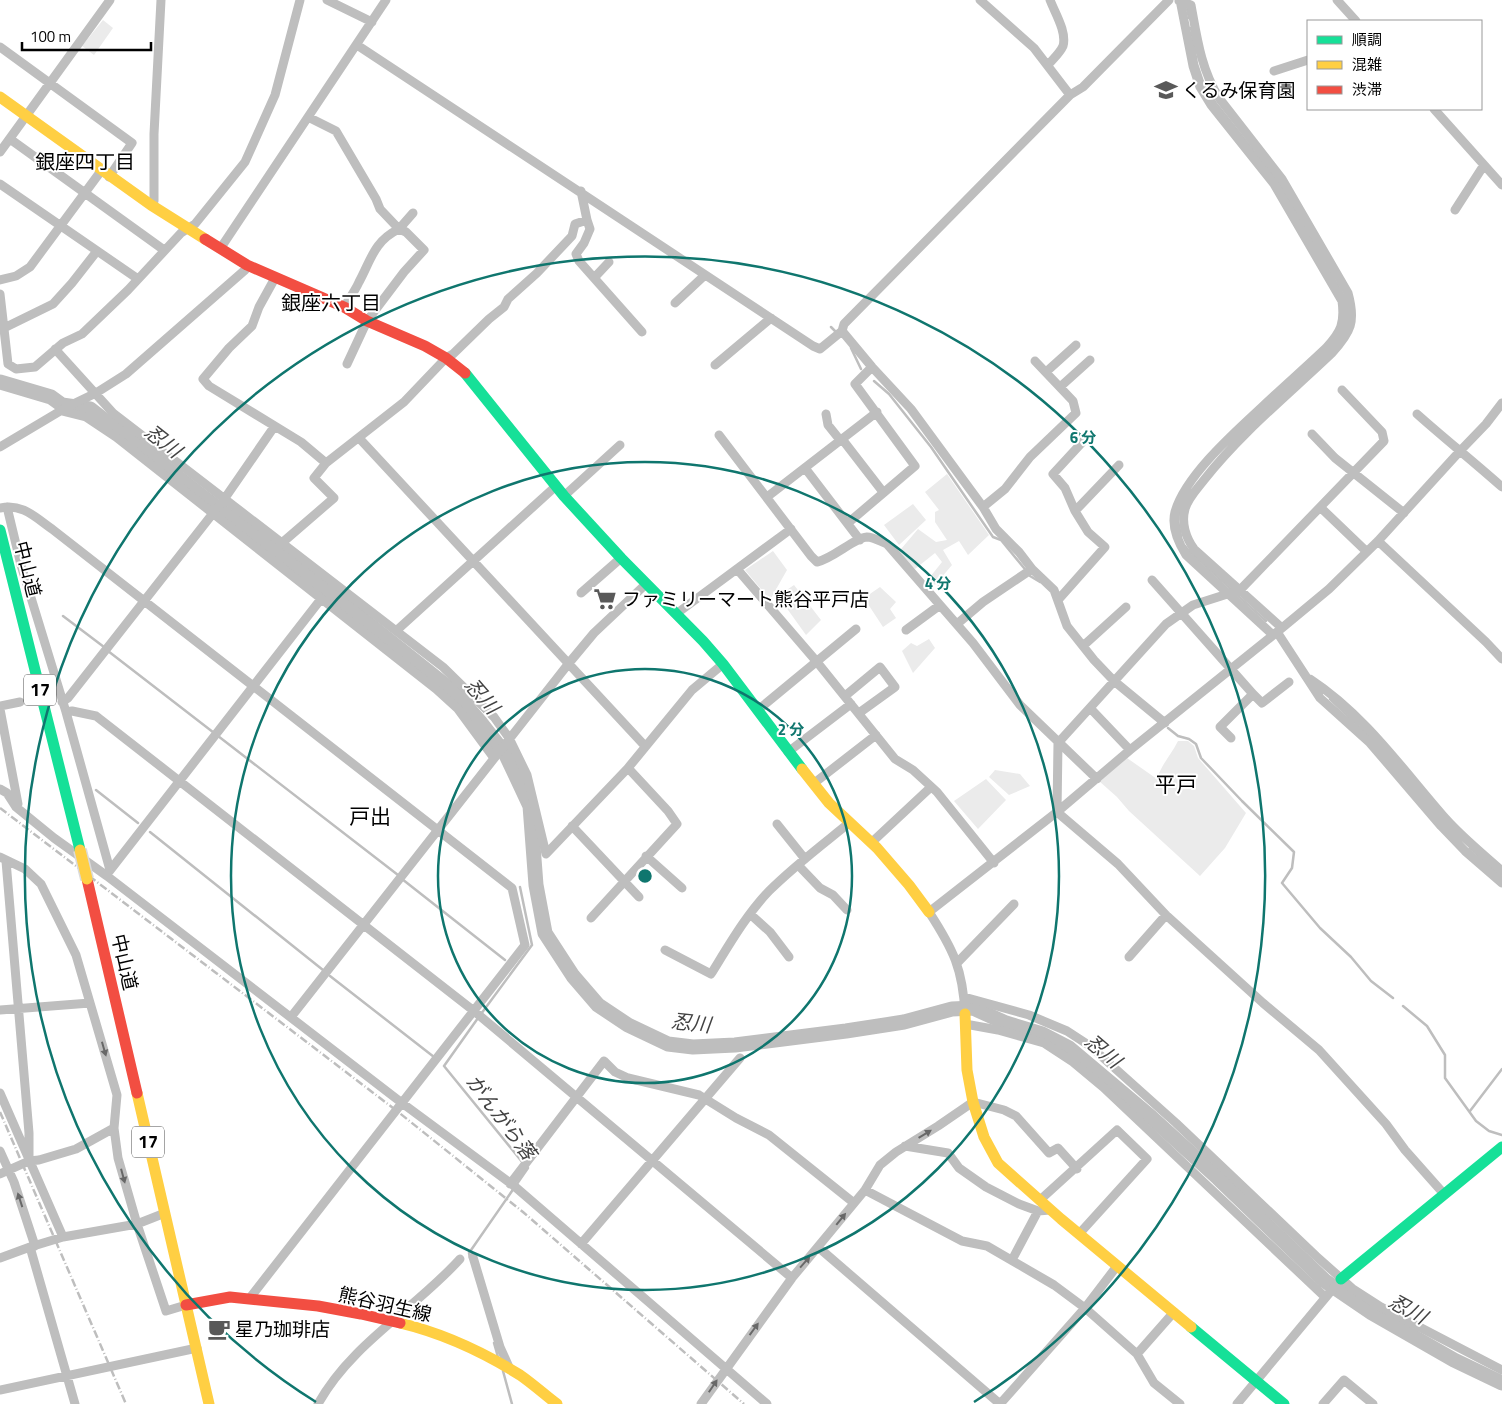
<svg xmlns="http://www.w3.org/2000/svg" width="1502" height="1404" font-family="'Titillium Web','Noto Sans JP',sans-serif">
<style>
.green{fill:#ebebeb}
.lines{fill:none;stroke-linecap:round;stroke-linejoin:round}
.stream{stroke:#bebebe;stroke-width:2.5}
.river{stroke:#bebebe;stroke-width:15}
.street{stroke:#bebebe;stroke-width:9}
.fast{stroke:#16e098;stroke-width:11}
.slow{stroke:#ffcf43;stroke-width:11}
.jam{stroke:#f24e42;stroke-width:11}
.rail{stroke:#bebebe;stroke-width:2.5;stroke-dasharray:8 2.5 1 2.5;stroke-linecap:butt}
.slow-bridge-casing{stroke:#dbdbdb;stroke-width:14;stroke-linecap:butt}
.slow-bridge{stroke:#ffcf43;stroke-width:11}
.oneway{fill:#686868}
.ring{fill:none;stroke:#0f766e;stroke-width:2.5}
.labels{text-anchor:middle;stroke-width:4;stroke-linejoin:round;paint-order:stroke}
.shield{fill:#fff;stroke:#4c4c4c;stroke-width:1}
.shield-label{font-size:18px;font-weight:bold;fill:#000}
.poi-label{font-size:19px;fill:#000;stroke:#fff;text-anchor:start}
.street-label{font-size:19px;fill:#000;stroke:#fff}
.neighbourhood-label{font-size:20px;fill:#000;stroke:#fff}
.water-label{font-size:20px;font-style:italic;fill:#434343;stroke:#fff}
.quarter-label{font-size:21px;fill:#000;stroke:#fff}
.centre{fill:#0f766e;stroke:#fff;stroke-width:2.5}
.ring-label{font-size:15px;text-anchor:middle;font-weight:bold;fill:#0f766e;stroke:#fff;stroke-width:4;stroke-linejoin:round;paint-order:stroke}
</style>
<rect width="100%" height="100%" fill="#fff"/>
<path class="green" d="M103,20L113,28L94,55L82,46Z
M947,474L989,535L968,555L959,541L943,550L952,565L935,585L926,582L942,562L935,553L915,569L896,555L918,529L936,542L947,540L935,522V512L939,510L925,492Z
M913,504L926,520L899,545L884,525Z
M773,551L787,570L770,600L745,570Z
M794,585L821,620L806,635L778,596Z
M880,587L896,602L890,609L896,618L883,627L864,598Z
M929,639L935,648L913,673L902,651L911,643L917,646Z
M1178,741H1188L1194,746L1198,758L1246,813L1225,848L1200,876L1129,811L1117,797L1099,781L1127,758L1157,779C1161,765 1171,755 1178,741Z
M995,770L1020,774L1030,786L1009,795L989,777Z
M986,779L1006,800L978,829L954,801Z"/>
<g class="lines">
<path class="stream" d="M1187,9L1189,18
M1191,28L1197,64L1204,85L1215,102L1279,183L1345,298
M831,327L836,332
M851,348L861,369
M874,381L889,394L931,447L993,537L1001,540L1024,568
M1179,512L1178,521L1181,536
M1185,546L1189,551L1232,590
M1030,576L1040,582
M1236,594L1266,621
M63,616L104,647
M108,651L398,875
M1330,699L1371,738
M1168,728L1178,736L1189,739L1196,744L1201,758L1242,801L1294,852L1292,868L1282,883L1320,928L1351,957L1371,981L1393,998
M96,790L138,823
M150,832L323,970
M1470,848L1502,877
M402,879L505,960
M535,885H536
M330,976L434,1057
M1403,1006L1427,1026L1445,1055V1078L1476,1121L1489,1131L1502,1135
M481,1014L532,945L520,887
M478,1018L444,1066L523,1163
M1470,1111L1502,1069
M470,1258L469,1253L528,1168L527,1167
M494,1343L498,1357
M503,1371L512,1404"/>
<path class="river" d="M0,382L51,397L62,405L90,409L203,497L311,578L454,692L481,723L506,755L530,806L536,885L545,933L573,976L598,1005L628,1025L668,1044L693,1047L735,1045L846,1031L904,1022L952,1009L973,1008L1006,1023L1042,1034L1069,1048L1151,1117L1218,1178L1325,1281L1372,1313L1454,1360L1502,1383"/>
<path class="street" d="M327,0L372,22
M980,0L1034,48L1070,95
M1180,0L1193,66L1200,87L1211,105L1274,184L1342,301C1345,323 1341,332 1326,348C1305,368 1283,387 1262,407C1235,432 1185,476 1175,512C1171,527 1178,542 1186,555L1273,635
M1337,0L1356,21
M1179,1L1191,5C1197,38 1201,69 1219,98L1282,179L1348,293C1356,322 1351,332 1332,353C1289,394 1241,433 1204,480C1197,489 1188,498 1185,509C1181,523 1186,538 1194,549L1282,628
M357,45L813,346L820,349L842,331L844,324L1070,95L1083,87L1169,0
M0,47L132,143L109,177
M1048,65C1053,59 1060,53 1063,46C1067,32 1055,13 1050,0
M1274,71L1308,60
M1434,109L1502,185
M308,117L336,131L376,199L380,209L399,229C374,241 371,260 359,282C355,291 349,299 344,307
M10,139L164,250
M0,152L110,0
M0,184L138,279
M151,205L154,201V134L161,0
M1455,210L1484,165
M587,220L590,229L584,243L576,254L579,261L642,332
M220,249L386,0
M275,278L259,307L252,326L229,348L203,379L209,386L301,442L326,463L404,402L446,358L453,354L489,319L504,307L508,299L537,273L572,236L575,224L587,220L581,191
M594,278L609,262
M0,280L16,276L30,267L101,171
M0,294L8,364L16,369L35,367L63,343L82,334L128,290L181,233L195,224L245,162L275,95L300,0
M675,303L705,275
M4,328L53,304L72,283L97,251
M842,331L872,367L911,409L983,507L996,529L1019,552L1032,569L1054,590L1067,626L1094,660L1114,681L1165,723
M55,349L113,413L443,667L494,717L509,738L527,775L546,854
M347,364L367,321L404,272L424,250L406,232L399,229L413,213
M715,365L771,318
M1046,372L1076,345
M1060,387L1090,360
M1342,390L1382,432L1384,441L1240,590L1193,605L1166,624L1058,743L1057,812L1118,864L1166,915L1263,1003L1319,1050L1386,1124L1405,1150L1444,1194
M62,411L86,417L116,437L436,689L458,709L494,758
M826,414L828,425L840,440
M1417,414C1445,439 1474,462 1502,487
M1312,434L1335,458L1404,513
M719,435L811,556L817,562C834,558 854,538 867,537C874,537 881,542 887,544L973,643L1020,705L1097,779
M359,438L645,746
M842,439L883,492
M0,447L67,407L96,393L126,374L245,270L247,265
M805,468L860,540
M564,496L620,445
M767,497L877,412
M7,507L21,565L66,712L110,870
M983,507L1005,489L1030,457L1076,413L1073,401L1035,361
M1320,507L1367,552
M0,508C22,503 35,517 52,529L512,888L525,945L249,1299
M1075,511L1119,465
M848,523L915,466L855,384L872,367
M1378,541L1486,642L1502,659
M283,542L334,498L314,478L326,463
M737,569L817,662L895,759L913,770L937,792L994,863
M1152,580L1253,694L1220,727L1231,738
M581,593L621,558
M1058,600L1105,547L1088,532L1075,511L1065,488L1053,474L1088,436
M676,614L791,529
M957,624L983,602L1032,569
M906,630L940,605
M396,631L556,486
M1277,632L1320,698L1370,743L1441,826L1465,851L1502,883
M1083,646L1126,607
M1310,679C1365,715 1403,770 1446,819C1463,838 1483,854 1502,871
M1253,694L1262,703L1289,682
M845,696L880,667L895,687L859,713
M62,702L68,698L225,498L274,427
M0,706L20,702
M1090,708L1130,750
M0,709L18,804L16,807
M758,710L856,629
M66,712L72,711L96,716L474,1011L792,1278
M788,752L851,704
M813,784L876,735
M0,789L7,793L16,807L54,838L107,876L402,1103L513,1185L767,1404
M777,824L805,859
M572,826L639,897
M871,843L931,787
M546,854L628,768
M646,856L682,888
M0,857L25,869L41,884L76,955L117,1095L114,1128L118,1158L137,1224L166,1311L186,1305
M6,861L29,1133V1161
M798,865L820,888L833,895L847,910
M108,873L321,599
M750,914L770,932L789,957
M591,918L677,824L668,811L628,768L692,690L723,664
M665,950L711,974C729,945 746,915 769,891C794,866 822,845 849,823
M1129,957L1166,915
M957,963L1014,904
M964,997L1029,1015L1067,1031L1090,1046L1176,1123L1316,1256L1353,1289L1381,1307L1502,1370
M0,1010L90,1003
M965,1014C963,969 953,949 929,912L1057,812L1130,750L1282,628L1329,589L1378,541L1460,451L1486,424L1502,403
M291,1017L569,663L594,633L646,584
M965,1024L998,1030L1044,1043L1073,1062L1103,1087L1325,1297
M0,1093L63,1237
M905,1146L948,1153L959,1168L986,1187L1019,1204L1038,1211L1050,1210
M0,1151L14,1182L35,1246
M0,1174L29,1161L39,1160L76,1149L114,1128
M510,1184L604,1061L615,1072L628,1078L699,1095L736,1118L769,1135L854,1203
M865,1190L962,1241L987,1246L1054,1285L1085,1308L1137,1354L1154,1383L1180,1404
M1040,1200L1117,1130L1147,1159L1079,1234
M581,1244L740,1058
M818,1247L1000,1404
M473,1257L500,1347L509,1367
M0,1258L30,1247
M1012,1260L1038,1211
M1137,1354L1174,1312
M0,1390L197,1348
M75,1404L30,1247L63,1237L137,1224L165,1213
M318,1404C351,1344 415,1309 460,1259
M701,1404L792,1278L865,1190L880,1165L896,1152L938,1126L973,1102L1004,1110L1016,1116L1049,1153L1058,1148L1077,1169
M1000,1404L1085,1308L1117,1266
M1237,1404L1341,1279
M1323,1404L1344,1380L1373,1404"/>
<path class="fast" d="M465,373L564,496L621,558L703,641L723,664L802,769
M0,530L80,850
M1341,1279L1502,1147
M1191,1327L1284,1404"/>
<path class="slow" d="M0,97L151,205L205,239
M802,769L829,803L877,848L909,885L929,912
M965,1014L967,1070L973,1102L984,1137L998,1163L1061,1219L1191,1327
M137,1093L209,1404
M400,1323C442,1333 483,1352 520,1375C533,1384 545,1395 557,1404"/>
<path class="jam" d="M205,239L247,265L344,307L367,321L425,346L446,358L465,373
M87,879L137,1093
M186,1305L230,1297L318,1306L361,1314L400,1323"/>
<path class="rail" d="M0,808L397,1111L523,1212L744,1404
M0,1112L126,1404"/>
<defs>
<path id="slow-bridge" d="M80,850L87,879"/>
</defs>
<use href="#slow-bridge" class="slow-bridge-casing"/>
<use href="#slow-bridge" class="slow-bridge"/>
</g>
<defs><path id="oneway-solid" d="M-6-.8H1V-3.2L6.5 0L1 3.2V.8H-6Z" transform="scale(1.25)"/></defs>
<g class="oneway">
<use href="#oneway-solid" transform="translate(104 1049) rotate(74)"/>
<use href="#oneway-solid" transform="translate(925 1134) rotate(-31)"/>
<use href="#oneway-solid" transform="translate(123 1176) rotate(75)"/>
<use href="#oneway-solid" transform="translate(20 1200) rotate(-108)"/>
<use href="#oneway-solid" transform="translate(841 1219) rotate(-51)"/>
<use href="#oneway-solid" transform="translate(805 1262) rotate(-49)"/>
<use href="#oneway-solid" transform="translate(754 1329) rotate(-54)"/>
<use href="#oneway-solid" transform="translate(713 1386) rotate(-56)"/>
</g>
<g class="ring">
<circle cx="645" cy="876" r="207"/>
<circle cx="645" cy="876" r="414"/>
<path d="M316 1402A620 620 0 1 1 974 1402"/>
</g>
<defs>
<symbol id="school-bare" viewBox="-9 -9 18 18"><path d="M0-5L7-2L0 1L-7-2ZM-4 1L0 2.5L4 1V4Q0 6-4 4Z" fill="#595959" stroke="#fff" stroke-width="2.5" paint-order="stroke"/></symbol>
<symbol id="supermarket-bare" viewBox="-9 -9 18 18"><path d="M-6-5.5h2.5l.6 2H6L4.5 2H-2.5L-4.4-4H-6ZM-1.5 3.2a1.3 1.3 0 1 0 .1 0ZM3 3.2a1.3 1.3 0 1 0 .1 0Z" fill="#595959" stroke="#fff" stroke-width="2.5" paint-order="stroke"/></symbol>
<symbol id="cafe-bare" viewBox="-9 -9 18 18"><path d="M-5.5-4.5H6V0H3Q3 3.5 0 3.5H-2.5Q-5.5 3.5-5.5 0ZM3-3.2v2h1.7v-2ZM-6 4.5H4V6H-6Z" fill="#595959" stroke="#fff" stroke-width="2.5" paint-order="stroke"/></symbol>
</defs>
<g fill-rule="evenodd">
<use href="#school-bare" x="1150" y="74" width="32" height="32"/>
<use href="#supermarket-bare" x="589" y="583" width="32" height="32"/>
<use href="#cafe-bare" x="203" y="1313" width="32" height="32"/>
</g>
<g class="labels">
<g class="shield">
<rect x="24" y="674.5" width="32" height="31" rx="4"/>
<rect x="132" y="1126.5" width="32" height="31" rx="4"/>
</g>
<g class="shield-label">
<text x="40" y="696">17</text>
<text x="148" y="1148">17</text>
</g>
<g class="poi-label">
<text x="1182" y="97">くるみ保育園</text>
<text x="622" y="606">ファミリーマート熊谷平戸店</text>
<text x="235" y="1336">星乃珈琲店</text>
</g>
<g class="street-label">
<text transform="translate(28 569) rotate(76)" y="7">中山道</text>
<text transform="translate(125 962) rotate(77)" y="7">中山道</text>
<text transform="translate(385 1304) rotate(13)" y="7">熊谷羽生線</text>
</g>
<g class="neighbourhood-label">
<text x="85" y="169">銀座四丁目</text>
<text x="331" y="310">銀座六丁目</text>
</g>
<g class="water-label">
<text transform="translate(163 441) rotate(38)" y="7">忍川</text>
<text transform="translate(482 696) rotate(49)" y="7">忍川</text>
<text transform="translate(691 1023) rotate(6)" y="7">忍川</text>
<text transform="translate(1103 1051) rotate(40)" y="7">忍川</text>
<text transform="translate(501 1117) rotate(53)" y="7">がんがら落</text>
<text transform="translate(1408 1309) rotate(29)" y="7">忍川</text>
</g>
<g class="quarter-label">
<text x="1176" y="792">平戸</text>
<text x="370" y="824">戸出</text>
</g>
</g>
<circle cx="645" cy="876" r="8" class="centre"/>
<g class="ring-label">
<text x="1083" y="443">6 分</text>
<text x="938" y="589">4 分</text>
<text x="791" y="735">2 分</text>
</g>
<rect x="1307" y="20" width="175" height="90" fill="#ffffff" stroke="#999999"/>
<rect x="1317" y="36" width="25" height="8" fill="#16e098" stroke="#999999"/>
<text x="1352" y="45" font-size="15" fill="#000000">順調</text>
<rect x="1317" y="61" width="25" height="8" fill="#ffcf43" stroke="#999999"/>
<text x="1352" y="70" font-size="15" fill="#000000">混雑</text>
<rect x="1317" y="86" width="25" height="8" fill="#f24e42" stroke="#999999"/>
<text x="1352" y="95" font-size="15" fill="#000000">渋滞</text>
<path d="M22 42v8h129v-8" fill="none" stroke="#000000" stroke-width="2.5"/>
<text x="30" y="42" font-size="15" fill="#000000" stroke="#ffffff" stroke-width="4" paint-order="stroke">100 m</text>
</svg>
